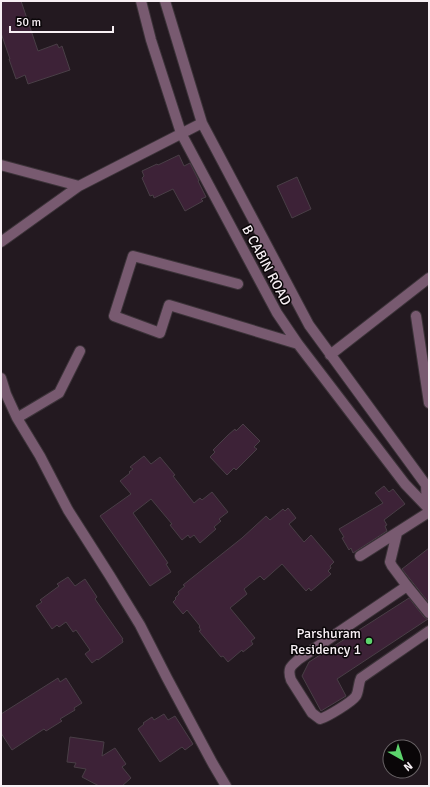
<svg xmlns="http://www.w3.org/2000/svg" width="430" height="787" font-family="Signika,sans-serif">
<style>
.building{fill:#3d2237;stroke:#493e46}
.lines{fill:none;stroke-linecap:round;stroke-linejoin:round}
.street-casing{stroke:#3c3339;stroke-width:12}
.street{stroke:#785a70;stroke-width:10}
.poi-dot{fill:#5dd56d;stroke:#0a0608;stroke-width:1.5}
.labels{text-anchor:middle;stroke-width:3;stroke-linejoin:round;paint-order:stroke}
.street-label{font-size:14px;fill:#f7eff4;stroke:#0a0608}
.poi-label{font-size:14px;fill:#f7eff4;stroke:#0a0608;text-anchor:end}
</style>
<rect width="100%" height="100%" fill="#231920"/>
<path class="building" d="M1,1H21L38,51L57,44L59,48L62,46L70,70L28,84L25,75L16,79L9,59H10L1,33Z
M179,155L184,166L190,163L199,181H198L206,197L201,199L203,201L185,211L173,189L154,198L153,195L150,196L142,178L144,176L142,171L157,164L158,165Z
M297,177L311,209L292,218L277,186Z
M243,424L260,441L254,447L257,449L236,470L234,468L227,475L210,457L215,452L213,450L228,435L235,429L236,431Z
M144,456L151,464L160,457L175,475L173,476L194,503L200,498L202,500L212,492L228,512L219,519L221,521L214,527L216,529L200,543L194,535L190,538L188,535L182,540L170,525L172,524L151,499L133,513L168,563L166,564L171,572L150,586L100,516L131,494L120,481L130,473L129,472L133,469L130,467Z
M384,486L389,492L393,489L405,504L384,520L387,525L385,526L387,531L353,553L351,548L349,550L342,538L344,537L339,529L383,503L375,493Z
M288,508L296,518L289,524L304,542L311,535L334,562L330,566L331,568L328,571L331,574L311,591L309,588L306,591L282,564L264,580L260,576L244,589L247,594L230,608L255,638L251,641L253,644L243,652L242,650L228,662L223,656L221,657L199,631L201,630L199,627L200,626L187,610L183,614L173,602L176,599L175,598L179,594L178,592L185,586L183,585L242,538L266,516L270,520L283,509L285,511Z
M429,548V603L402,569Z
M68,577L75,586L85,579L97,597L95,599L123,639H122L123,642L98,660L97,659L92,663L85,654L90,650L76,630L73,632L66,622L59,627L57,625L52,629L36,606L42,602L40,600L59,586L57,584Z
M409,598L424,617L428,619L337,679L346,696L321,711L302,676L309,662Z
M58,678L60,682L66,678L82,703L74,708L75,710L60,719L62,721L46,731L44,729L12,750L1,733V714Z
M164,714L168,720L175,716L193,744L185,750L182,747L160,762L138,729L144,724L143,723L152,717L154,720Z
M70,737L104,742L102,756L115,748L126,764L122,767L131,778L122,786H99L82,777L86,769L74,767L76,763L67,762Z"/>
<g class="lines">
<defs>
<path id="street" d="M141,1L151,40L181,133L277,313L298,344L405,484L429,509
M165,1L202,123L309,325L426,485L427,507
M1,165L79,186
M1,242L79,186L202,123
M238,284L133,256L114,316L160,333L169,305L298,344
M416,316L429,403
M330,355L429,278
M1,378L6,394L17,418L40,456L68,510L110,576L140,625L167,678L213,764L226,786
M17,418L59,393L80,351
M397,533L390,562L392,566L407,586L429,613
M360,556L429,512
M407,586L299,659C291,666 287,668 291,680L312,713L320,719C327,717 352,702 356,696C359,691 358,684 361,678L429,631"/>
</defs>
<use href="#street" class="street-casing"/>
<use href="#street" class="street"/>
</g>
<circle class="poi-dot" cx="369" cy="641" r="4"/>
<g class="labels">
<g class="street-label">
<text transform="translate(267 265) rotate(62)" y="5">B CABIN ROAD</text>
</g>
<g class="poi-label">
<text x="361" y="638">Parshuram<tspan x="361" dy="16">Residency 1</tspan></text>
</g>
</g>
<rect width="430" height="787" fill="none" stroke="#f7eff4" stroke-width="4"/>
<g transform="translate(402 759) rotate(141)"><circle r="19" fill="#0a0608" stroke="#696366"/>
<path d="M0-3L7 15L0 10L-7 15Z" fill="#5dd56d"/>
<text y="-6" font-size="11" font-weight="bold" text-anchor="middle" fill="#f7eff4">N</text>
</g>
<path d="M10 26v6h103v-6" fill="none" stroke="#f7eff4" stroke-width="2"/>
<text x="16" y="26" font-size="12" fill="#f7eff4" stroke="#0a0608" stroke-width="3" paint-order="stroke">50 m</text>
</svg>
